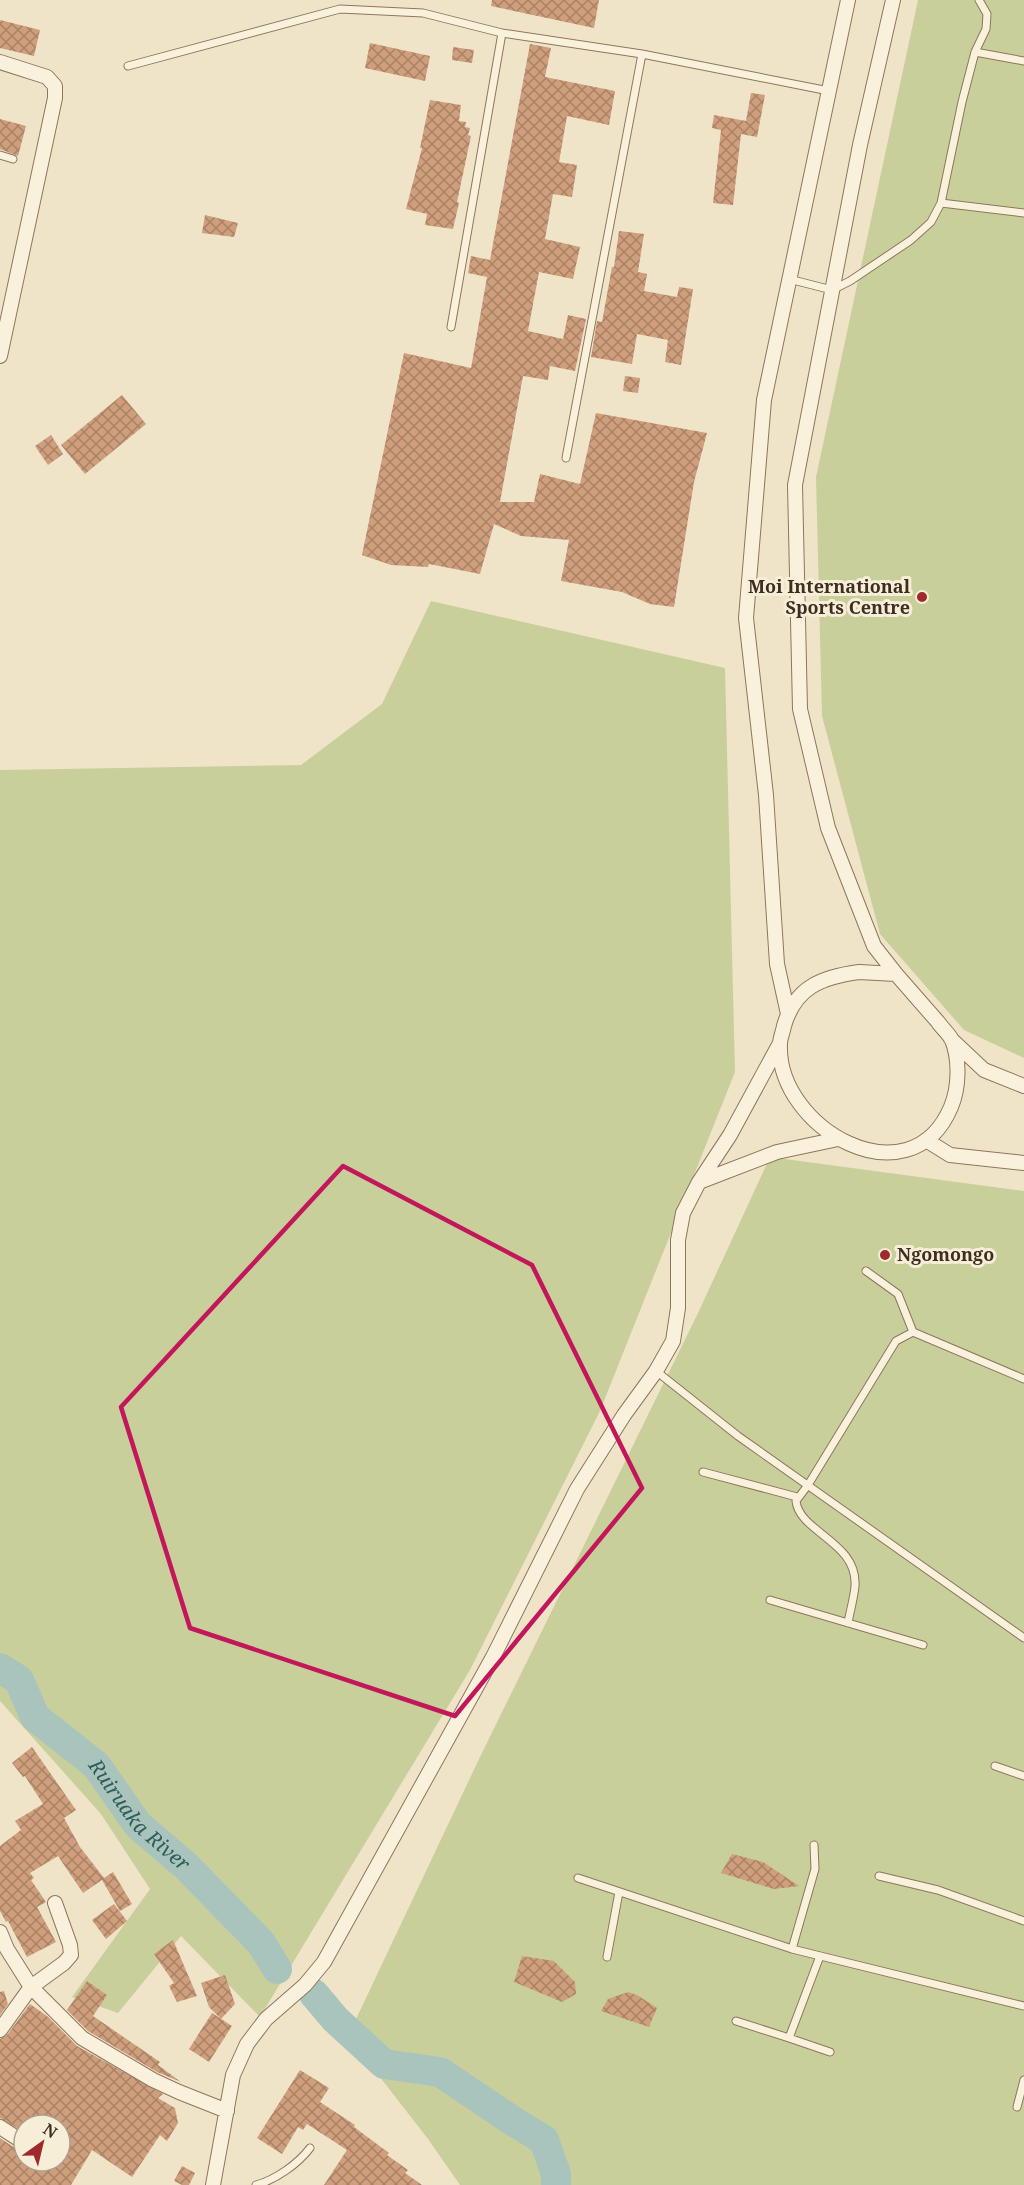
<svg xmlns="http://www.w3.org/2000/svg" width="1024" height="2185" font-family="'Noto Serif',serif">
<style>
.grass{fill:#c9cf9b}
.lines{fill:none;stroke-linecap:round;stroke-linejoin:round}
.river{stroke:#a9c4bc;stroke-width:30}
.building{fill:url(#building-cross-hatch)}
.lane-casing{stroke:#8d765c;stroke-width:9}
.street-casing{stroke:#8d765c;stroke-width:16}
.lane{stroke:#faf1dc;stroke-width:7}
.street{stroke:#faf1dc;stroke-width:14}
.marked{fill:none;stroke:#c2185b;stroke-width:4.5;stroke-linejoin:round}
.poi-dot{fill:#9e2a2b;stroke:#f7eed8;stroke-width:2}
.labels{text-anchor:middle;stroke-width:6;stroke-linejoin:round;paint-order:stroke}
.poi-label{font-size:18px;font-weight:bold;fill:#3d2e20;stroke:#f7eed8;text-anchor:end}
.water-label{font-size:20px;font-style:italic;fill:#2f5d5a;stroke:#f7eed8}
</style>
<defs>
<pattern id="building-cross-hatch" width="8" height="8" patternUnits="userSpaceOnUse" patternTransform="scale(1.5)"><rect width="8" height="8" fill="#cf9f7d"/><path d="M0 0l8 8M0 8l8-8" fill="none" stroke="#a98266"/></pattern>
</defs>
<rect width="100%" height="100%" fill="#f0e4c8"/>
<path class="grass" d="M918,0H1024V1058L964,1030L880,934L822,716L816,477Z
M431,601L725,668L735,1072L600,1411L470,1670L260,2017L181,1936L118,2013L72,1997L150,1889L101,1814L0,1701V770L301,765L382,704Z
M770,1157L1024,1191V2185H460L428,2139L348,2036L479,1759L698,1313Z"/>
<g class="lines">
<g class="river">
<path id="s1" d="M0,1668L19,1680L35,1717L96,1765L138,1825L186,1866L261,1943L277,1969"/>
<path d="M314,1994L335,2019L384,2064L440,2072L513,2121L544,2140L556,2174V2185"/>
</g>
</g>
<path class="building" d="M492,0H599L594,28L491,6Z
M0,20L40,30L34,56L0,48Z
M370,43L430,56L425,81L365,68Z
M530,44L551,48L545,77L615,91L609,125L567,116L559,162L577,165L572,197L553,194L545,239L580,247L573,279L539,272L528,331L563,339L568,315L586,319L575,371L550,366L548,380L523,376L500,502H534L540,474L580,484L596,413L707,433L694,482L674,607L650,604L622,592L561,581L569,540L521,536L494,524L480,574L429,564L428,567L391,565L362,555L404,353L471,368L487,277L468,273L471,256L490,260Z
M453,47L474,50L472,63L452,60Z
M751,93L765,95L757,137L741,134L733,205L713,203L721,130L712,128L714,115L746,121Z
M430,100L461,105L459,121L466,122L465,127L470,128L468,135L471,136L457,202L459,203L453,229L425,225L427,214L406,209L422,148H420Z
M0,119L26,126L18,156L0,149Z
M205,215L238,223L234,237L202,233Z
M619,231L644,234L638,272L647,274L644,291L677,297L679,287L693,289L681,365L665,362L668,340L637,334L632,364L591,357L597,321L602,322L612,267H614Z
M625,376L640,378L638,393L623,391Z
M122,395L146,424L85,474L61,445Z
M51,435L63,454L48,465L35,446Z
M32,1747L76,1810L64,1818L80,1847L104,1878L113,1872L132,1904L120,1911L102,1880L83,1893L58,1856L30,1873L34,1878L31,1880L46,1902L37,1907L56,1942L27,1957L8,1921L6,1922L0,1911V1846L21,1830L15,1821L43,1804L25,1776L23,1777L12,1763Z
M732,1854L763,1862L799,1886L774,1889L721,1873Z
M114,1904L127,1921L106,1939L92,1920Z
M173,1940L197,1996L177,2002L169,1986L174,1983L154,1954Z
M522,1956L554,1961L575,1982L576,1994L562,2002L514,1982Z
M225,1975L235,2004L221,2019L209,2007L201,1983Z
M87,1981L107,1995L93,2016L160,2062L158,2065L181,2082L157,2072L88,2031L67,2010Z
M4,1991L8,2004L0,2015V1992Z
M628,1992L637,1995L657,2008L649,2027L601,2011L608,1999Z
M30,2004L47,2016L77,2046L163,2094L158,2098L175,2108L178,2123L167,2141L160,2135L132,2177L92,2150L71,2185H0V2138L18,2150L24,2151V2161H60V2125H24V2132L0,2118V2039L7,2035Z
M212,2013L232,2026L209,2062L189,2049Z
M300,2070L329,2088L320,2102L355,2125L354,2127L389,2153L387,2155L408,2170L405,2173L422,2185H324L347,2150L307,2124L303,2130L298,2127L282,2154L257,2138Z
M182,2166L195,2173L189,2185H182L174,2181Z"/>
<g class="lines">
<defs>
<path id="lane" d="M975,52L1024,61
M128,66L340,9L423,13L502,33L642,54L829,91
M0,155L13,159
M941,203L1024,213
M789,279L832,290L850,281L911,240L931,222L941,203L962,102L975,52L986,29L987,14L979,0
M451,327L502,33
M566,458L642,54
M866,1271L898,1294L913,1332
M656,1371L738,1436L1024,1638
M703,1472L797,1497
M770,1600L923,1645
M848,1623C850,1611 854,1598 855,1586C858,1542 799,1532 796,1501L808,1485L896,1341L913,1332L1024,1379
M995,1766L1024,1776
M879,1876L938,1890L1024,1921
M578,1878L792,1949L1024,2006
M792,1949L815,1869L814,1845
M607,1957L619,1892
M736,2021L789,2038L820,1956
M789,2038L830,2052
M1017,2107L1024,2080
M256,2185C275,2180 298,2164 310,2148"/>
<path id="street" d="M893,0L860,145L795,485L800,709L828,828L874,946L896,974
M0,62L47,77L55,86V98L0,356
M859,972L896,974C910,990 924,1006 938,1022C942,1028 949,1034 952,1040C960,1060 959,1088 951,1107C910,1204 776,1128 780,1044C780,1038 783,1032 784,1026C795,987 822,977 859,972Z
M788,1014L777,964L766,795L746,618L764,400L848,0
M951,1039L984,1070L1024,1086
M926,1140L950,1155L1024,1163
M699,1182L777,1152L838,1139
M0,1932L7,1949L31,1987L82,2038L153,2080L179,2092L227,2111
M0,2030L31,1987L64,1963L71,1955L70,1945L55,1903
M0,2127L23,2142
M213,2185L233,2075L247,2044L266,2019L305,1985L324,1962L493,1657L577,1489L624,1415L656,1371L673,1341L678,1308V1240L683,1213L699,1182L730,1135L780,1043"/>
</defs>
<use href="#lane" class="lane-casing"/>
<use href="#street" class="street-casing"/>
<use href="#lane" class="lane"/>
<use href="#street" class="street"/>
</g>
<path class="marked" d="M343,1166L532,1265L642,1488L455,1716L190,1628L121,1407Z"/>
<g class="poi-dot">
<circle cx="922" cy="597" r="6"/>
<circle cx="885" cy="1255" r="6"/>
</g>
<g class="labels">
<g class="poi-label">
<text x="910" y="593">Moi International<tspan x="910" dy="21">Sports Centre</tspan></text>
<text x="897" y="1261" text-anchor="start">Ngomongo</text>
</g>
<g class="water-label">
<text dy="7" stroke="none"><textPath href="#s1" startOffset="207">Ruiruaka River</textPath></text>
</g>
</g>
<g transform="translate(42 2143) rotate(34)"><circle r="28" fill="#f7eed8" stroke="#ada18e" stroke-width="1.5"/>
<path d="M0-4.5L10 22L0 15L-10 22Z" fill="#9e2a2b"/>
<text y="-9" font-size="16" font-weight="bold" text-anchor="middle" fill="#3d2e20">N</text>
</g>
</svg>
